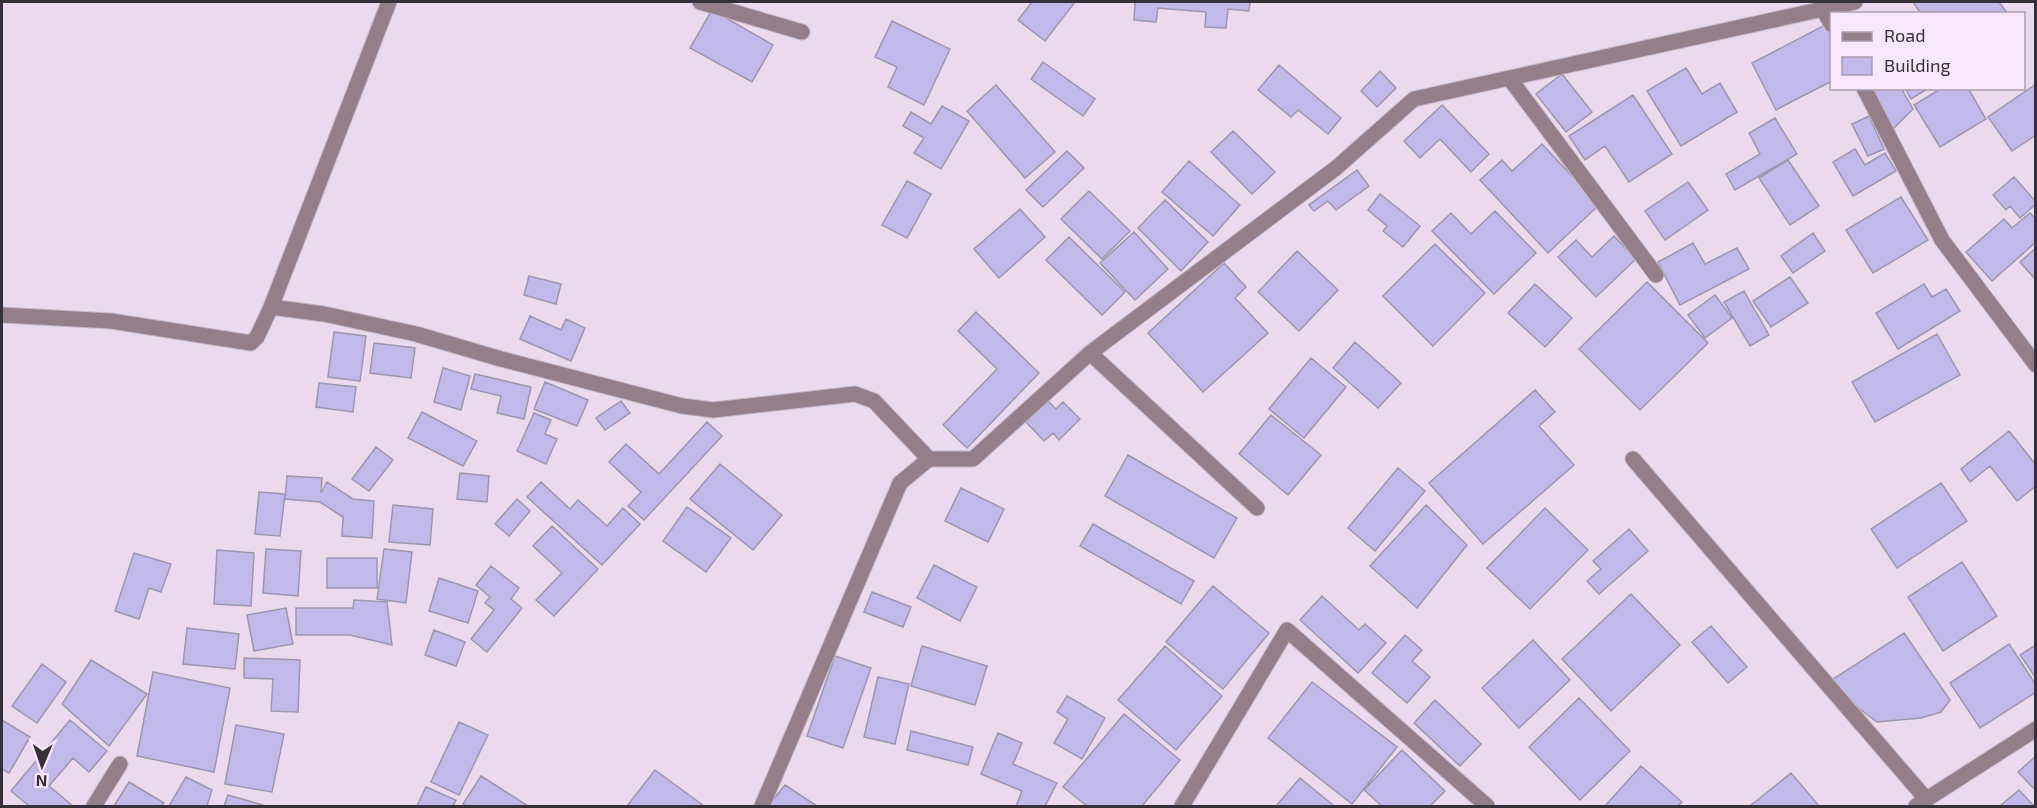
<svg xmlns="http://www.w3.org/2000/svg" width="2037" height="808" font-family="'Exo 2',sans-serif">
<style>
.building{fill:#c1b9e9;stroke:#9a97ae;stroke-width:1.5}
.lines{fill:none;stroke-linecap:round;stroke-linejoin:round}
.minor-casing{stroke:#c7b8ca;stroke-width:17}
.minor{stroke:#947e88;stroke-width:15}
</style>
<rect width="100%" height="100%" fill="#ebdaee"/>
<path class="building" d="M1032,2H1075L1045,41L1018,20Z
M1135,2H1250L1249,11L1228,9L1226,28L1205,27L1206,12L1158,8L1156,22L1134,20Z
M1913,2H1999L2008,14H1921Z
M712,10L773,45L752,82L690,48Z
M892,21L950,49L924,105L888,87L897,67L875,57Z
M1827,24L1832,33V81L1776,110L1752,63Z
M1043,62L1095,99L1083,116L1031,79Z
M1279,65L1341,118L1328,134L1298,110L1291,117L1258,90Z
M1686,68L1702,94L1720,83L1737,112L1681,146L1647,91Z
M1380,71L1396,88L1377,107L1361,91Z
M1562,74L1592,112L1566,132L1536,94Z
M2036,84V135L2012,151L1988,117Z
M996,85L1055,152L1025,178L967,111Z
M1865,88H1901L1913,109L1889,133Z
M1905,88H1929L1911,99Z
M1942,88H1968L1986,119L1940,147L1914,105Z
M1633,95L1672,154L1629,182L1605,146L1585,160L1569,136Z
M1442,105L1489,154L1471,172L1440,139L1420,158L1404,141Z
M942,106L969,121L941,169L914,153L924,138L903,126L911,112L931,124Z
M1869,116L1884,149L1868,156L1852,124Z
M1775,118L1797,154L1735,190L1726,174L1760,154L1749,133Z
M1233,131L1275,172L1252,194L1211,152Z
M1542,144L1599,205L1548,253L1480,180L1502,160L1512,171Z
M1855,149L1865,165L1885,153L1896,171L1853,196L1833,162Z
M1067,151L1084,168L1043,207L1026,190Z
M1788,160L1819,206L1790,225L1759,178Z
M1189,161L1240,205L1213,236L1162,192Z
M1357,170L1369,186L1336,210L1328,201L1314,211L1309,205Z
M2014,177L2036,202V204L2020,218L2010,206L2006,210L1993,195Z
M907,181L931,194L907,238L882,225Z
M1688,182L1708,210L1665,240L1645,211Z
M1089,191L1130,231L1102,259L1061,219Z
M1380,194L1420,226L1403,247L1383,231L1387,226L1368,210Z
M1901,197L1928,240L1873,273L1846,230Z
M1165,200L1208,242L1181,271L1138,228Z
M1020,209L1045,237L999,278L974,249Z
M1495,211L1536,253L1494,294L1432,231L1451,213L1471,234Z
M2030,213L2036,219V242L1992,281L1966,252L2004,219L2012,228Z
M1134,232L1168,269L1135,300L1100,263Z
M1813,233L1825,251L1793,273L1781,256Z
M1614,236L1636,259L1596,297L1558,257L1576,240L1592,257Z
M1069,237L1125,292L1102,315L1046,260Z
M1693,243L1705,264L1737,248L1749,269L1680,305L1658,262Z
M1435,244L1485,293L1433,346L1383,296Z
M2036,248V280L2020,262Z
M1297,251L1338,290L1299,331L1258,292Z
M1224,263L1246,287L1235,298L1268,333L1203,392L1148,333Z
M529,276L561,284L556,304L524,295Z
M1790,277L1808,303L1771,327L1753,301Z
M1647,282L1708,343L1640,410L1579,349Z
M1535,284L1572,318L1545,347L1508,313Z
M1924,284L1932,297L1946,289L1960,311L1898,349L1876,313Z
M1744,291L1769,335L1750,346L1724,302Z
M1715,295L1732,318L1705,338L1688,315Z
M976,312L1039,373L967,448L943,425L997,369L958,331Z
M530,316L561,330L566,319L585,328L571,361L520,339Z
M334,332L366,336L360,381L328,377Z
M1937,334L1960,375L1875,422L1852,382Z
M1355,342L1401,383L1378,408L1333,368Z
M374,343L415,348L411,378L370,373Z
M1311,358L1346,387L1304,438L1269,409Z
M443,368L470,376L461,410L434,402Z
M475,374L531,387L524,419L497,413L501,396L471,389Z
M545,382L588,400L577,426L534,409Z
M319,383L356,387L353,412L316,407Z
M1535,390L1555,412L1539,426L1574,465L1483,544L1429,483Z
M621,401L630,413L605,430L596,418Z
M1048,401L1056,409L1063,402L1080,419L1059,440L1053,433L1044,441L1026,422Z
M422,412L477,441L463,466L408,438Z
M534,413L551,420L545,434L557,439L546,464L517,451Z
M1271,415L1321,455L1288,495L1239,454Z
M707,422L722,436L644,520L628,506L641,492L609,462L626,444L659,474Z
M2009,431L2036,465V486L2017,501L1990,466L1970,482L1961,469Z
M376,447L393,460L369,491L352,479Z
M1128,455L1237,518L1214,558L1105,496Z
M720,464L782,515L753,550L690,499Z
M1398,468L1425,491L1375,551L1348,528Z
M460,473L489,476L487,502L457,499Z
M287,476L322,478L321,493L327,482L353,499L374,501L372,538L342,536L343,517L320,502L285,499Z
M541,482L570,509L578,500L607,526L623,508L640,524L602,565L527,497Z
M1941,483L1967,521L1897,568L1871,529Z
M961,488L1004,509L988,542L945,521Z
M259,492L285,494L280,536L255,534Z
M517,499L530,511L509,536L495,524Z
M393,505L433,509L430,545L389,542Z
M1426,505L1467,545L1417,608L1370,566Z
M687,507L731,538L706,572L663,541Z
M1545,508L1588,550L1530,609L1487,568Z
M1093,524L1194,581L1181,604L1080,546Z
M552,526L598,569L554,616L536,600L562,573L533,546Z
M1629,529L1648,551L1599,594L1587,581L1601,569L1593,561Z
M266,549L301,551L298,596L263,593Z
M384,549L412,552L406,603L377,599Z
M217,550L254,553L251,606L214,604Z
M134,553L171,564L161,592L149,588L139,619L115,611Z
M327,558H377V588H327Z
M1962,562L1997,616L1943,651L1908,597Z
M934,565L977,587L960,621L917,598Z
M491,566L519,588L511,599L522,608L487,652L471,639L494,610L485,603L490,597L476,585Z
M439,578L478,591L468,623L429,611Z
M1213,586L1269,633L1223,689L1166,642Z
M872,592L911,607L903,627L864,612Z
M1631,594L1680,645L1611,711L1562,659Z
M1322,596L1359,630L1365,624L1386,643L1358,673L1300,620Z
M354,600L387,602L392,645L350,635H296V608H353Z
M286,608L293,644L254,651L247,615Z
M1711,626L1747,667L1728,683L1692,642Z
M187,628L239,634L235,669L183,664Z
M434,630L465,642L456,666L425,655Z
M1904,633L1950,700L1941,712L1921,718L1877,722L1852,703L1830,681Z
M1405,635L1422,650L1412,661L1430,677L1407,703L1372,673Z
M1533,640L1570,680L1519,728L1482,688Z
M2009,644L2036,685V692L1980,728L1950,683Z
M2036,645V678L2020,655Z
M922,646L987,666L975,705L911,686Z
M1165,646L1222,696L1176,750L1118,700Z
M835,656L871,668L843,748L807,736Z
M244,658L300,660L298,712L271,711L273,679L244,678Z
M91,660L147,694L109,746L62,704Z
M42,664L66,682L37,723L12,706Z
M153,672L230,688L214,772L137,756Z
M878,677L909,684L895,744L864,737Z
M1312,682L1397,747L1352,804L1268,738Z
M1067,696L1105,718L1082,759L1054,743L1068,719L1057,712Z
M1579,698L1630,751L1580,800L1529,747Z
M1435,700L1481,744L1460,766L1414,723Z
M1124,714L1180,760L1142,806H1087L1063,787Z
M2,720L30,737L9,773L2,769Z
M70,720L107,751L89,772L73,758L49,786L73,806H29L11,791Z
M459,722L488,735L459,795L431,782Z
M236,725L284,734L272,792L225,784Z
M911,731L973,747L968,765L907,750Z
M998,733L1022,743L1013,764L1057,783L1045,806H1016L1022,791L981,774Z
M1402,750L1445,791L1430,806H1382L1364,790Z
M2036,756V791L2018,772Z
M1641,766L1682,802L1678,806H1605Z
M655,770L704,806H627Z
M1791,773L1819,806H1750Z
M481,776L528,806H467L463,804Z
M186,777L212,790L207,806H169Z
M1300,778L1333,805L1332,806H1276Z
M129,782L164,803L161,806H114Z
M785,785L817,806H768Z
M426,787L456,800L453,806H417Z
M2019,790L2034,806H2000Z
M228,795L266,806H224Z"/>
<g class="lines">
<defs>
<path id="minor" d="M700,2L802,32
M1822,8L1832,25
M1510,79L1656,275
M1864,88L1942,240L2036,365
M271,307L324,314L416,334L501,359L682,406L713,410L855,394L874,401L929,459
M2,315L111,321L251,343L257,337L271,307L389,2
M1090,353L1257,508
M1633,459L1927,800
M94,806L120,764
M762,806L900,483L929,459H973L1090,353L1336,168L1414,99L1855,2
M1182,806L1287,630L1487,806
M1916,806L2036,729"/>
</defs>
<use href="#minor" class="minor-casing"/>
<use href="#minor" class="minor"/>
</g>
<rect width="2037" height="808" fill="none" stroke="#363038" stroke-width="6"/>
<rect x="1830" y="12" width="195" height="78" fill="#f8e7fc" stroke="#aa9eae" stroke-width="1.5"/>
<rect x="1842" y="32" width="30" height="9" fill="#947e88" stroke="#aa9eae" stroke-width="1.5"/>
<text x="1884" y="42" font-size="18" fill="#363038">Road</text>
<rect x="1842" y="57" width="30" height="18" fill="#c1b9e9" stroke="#aa9eae" stroke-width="1.5"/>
<text x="1884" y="72" font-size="18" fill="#363038">Building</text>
<g transform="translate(42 766) rotate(182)" stroke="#f8e7fc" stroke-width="4.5" paint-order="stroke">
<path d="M0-4.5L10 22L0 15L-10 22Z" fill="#363038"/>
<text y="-9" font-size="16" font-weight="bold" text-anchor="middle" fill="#363038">N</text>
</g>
</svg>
